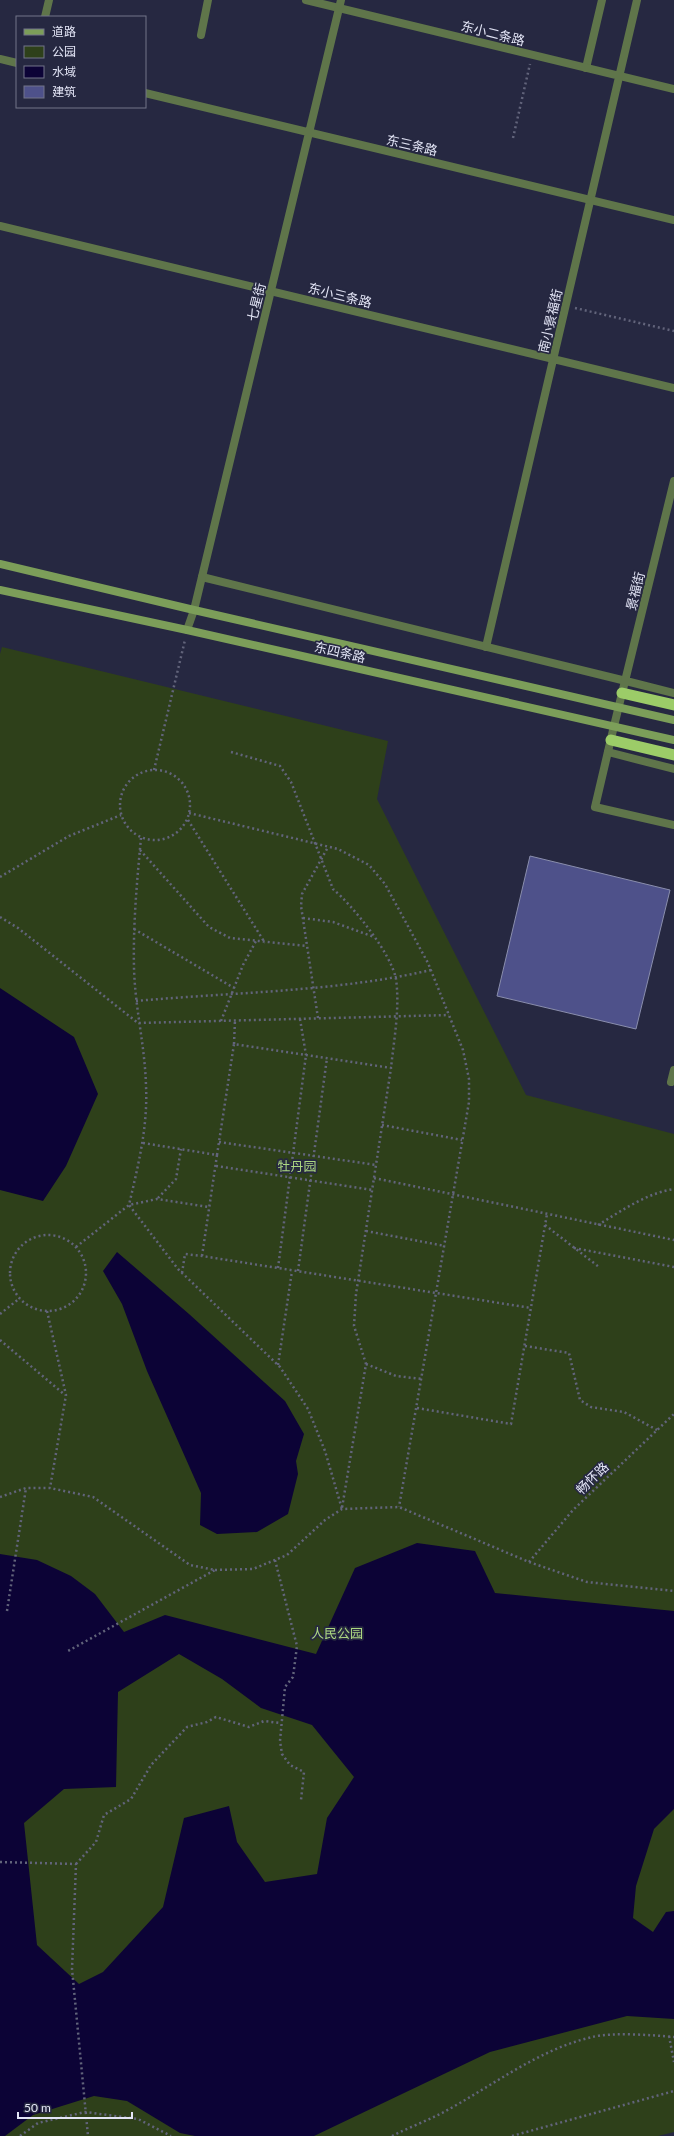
<svg xmlns="http://www.w3.org/2000/svg" width="674" height="2136" font-family="Lato,'Noto Sans SC',sans-serif">
<style>
.green{fill:#2e401a}
.water{fill:#0c0336;fill-rule:evenodd}
.building{fill:#4e518a;stroke:#8a8ead}
.lines{fill:none;stroke-linecap:round;stroke-linejoin:round}
.path{stroke:#62647b;stroke-width:2.5;stroke-dasharray:2 3;stroke-linecap:butt}
.service{stroke:#5f754a;stroke-width:8}
.minor{stroke:#5f754a;stroke-width:8}
.tertiary{stroke:#5f754a;stroke-width:8}
.secondary{stroke:#7c9e59;stroke-width:8}
.trunk{stroke:#9ccc68;stroke-width:11}
.labels{text-anchor:middle;stroke-width:3.5;stroke-linejoin:round;paint-order:stroke}
.street-label{font-size:13px;fill:#e3e5f6;stroke:#262841}
.park-label{font-size:13px;fill:#acd781;stroke:#262841}
</style>
<rect width="100%" height="100%" fill="#262841"/>
<path class="green" d="M2,647L388,741L377,799L526,1095L674,1134V2132L658,2136H0V654Z"/>
<path class="water" d="M0,988L74,1037L98,1094L66,1166L43,1201L0,1190Z
M117,1252L189,1314L285,1401L304,1434L296,1461L298,1474L288,1514L257,1532L217,1534L200,1525L201,1493L147,1371L122,1304L103,1271Z
M417,1543L475,1551L495,1593L674,1611V1809L654,1829L636,1886L633,1918L653,1932L666,1912L674,1911V2019L627,2016L490,2052L314,2136H195L180,2133L127,2101L94,2096L33,2115L5,2136H0V1554L37,1560L71,1576L95,1594L124,1632L165,1615L316,1654L355,1568ZM179,1654L222,1679L261,1708L312,1725L354,1777L327,1818L317,1874L265,1882L237,1842L229,1806L184,1818L163,1907L103,1972L79,1984L37,1945L24,1823L64,1789L116,1787L118,1692Z"/>
<path class="building" d="M530,856L670,890L636,1029L497,996Z"/>
<g class="lines">
<path class="path" d="M513,138L530,64
M575,308L674,331
M231,752L280,766L291,782L333,889C353,906 391,953 396,979C400,1008 394,1039 391,1068
M120 805a35 35 0 1 1 70 0a35 35 0 1 1-70 0Z
M154,770L185,640
M189,813L338,849L369,865L385,884L428,963L463,1050L469,1079V1102L399,1507
M188,820L265,943
M141,838C137,881 133,924 134,968C135,1008 145,1046 146,1086C148,1127 138,1166 129,1205L178,1269L280,1367L308,1409L325,1451L342,1509
M140,850L209,927L230,938L307,946
M0,877L69,836L121,815
M0,917L18,928L138,1023L449,1015
M303,918L333,922L374,937
M134,929L234,988
M136,1001C234,992 335,992 431,970
M318,1018L301,906L302,894L328,847
M300,1019L306,1055
M221,1021L243,965L256,941
M234,1044L235,1020
M382,1125L462,1140
M219,1142L376,1165
M143,1143L217,1155L202,1256
M217,1155L234,1044L391,1068L356,1294L354,1326L366,1364L342,1508
M216,1166L373,1190
M374,1178L674,1240
M158,1198L176,1179L181,1149
M545,1225L599,1267
M598,1225C621,1211 647,1193 674,1189
M366,1231L445,1246
M10 1273a38 38 0 1 1 76 0a38 38 0 1 1-76 0Z
M76,1247L129,1205L157,1199L209,1207
M574,1248L674,1267
M278,1268L306,1055
M298,1271L327,1058
M182,1273L185,1254L202,1256L531,1308
M47,1311L66,1395L50,1488
M0,1314L20,1298
M0,1340L65,1395
M525,1346L569,1353L580,1400L591,1407L624,1412L657,1430
M366,1364L396,1376L422,1379
M278,1365L292,1271
M417,1408L511,1424L547,1214
M0,1497L26,1488H50L93,1497L190,1565L215,1570L68,1651
M275,1560L297,1646L293,1677L285,1687L280,1741L282,1754L290,1765L304,1772L301,1800
M529,1562L573,1510L674,1414
M215,1570L253,1569L287,1555L325,1520L342,1509L399,1507L529,1562L587,1582L674,1591
M7,1611L26,1488
M0,1862L76,1864L72,1969L88,2136
M76,1864L96,1842L104,1815L131,1799L151,1765L187,1727L207,1722L216,1717L249,1727L264,1721L280,1723
M669,2036L674,2062
M20,2136L38,2123L85,2112L138,2119L171,2136
M392,2136C408,2128 426,2121 442,2113C491,2087 537,2050 592,2037C613,2032 651,2035 674,2037
M512,2136L674,2091"/>
<path class="service" d="M201,35L208,0
M586,68L602,0
M202,577L626,681
M614,726L595,807L674,825
M671,1082L674,1070"/>
<path class="minor" d="M306,0L674,89
M45,17L49,0
M0,226L674,388
M486,647L637,0"/>
<path class="tertiary" d="M0,59L17,63
M145,93L674,220
M187,630L194,610L341,0
M626,681L674,693
M614,726L674,481
M608,752L674,769"/>
<path class="secondary" d="M0,564L194,610L674,720
M0,590L187,630L674,740"/>
<path class="trunk" d="M622,693L674,705
M611,740L674,755"/>
</g>
<g class="labels">
<g class="street-label">
<text transform="translate(493 33) rotate(14)" y="5">东小二条路</text>
<text transform="translate(412 145) rotate(13)" y="5">东三条路</text>
<text transform="translate(340 295) rotate(14)" y="5">东小三条路</text>
<text transform="translate(256 302) rotate(-76)" y="5">七星街</text>
<text transform="translate(550 321) rotate(-77)" y="5">南小景福街</text>
<text transform="translate(635 591) rotate(-76)" y="5">景福街</text>
<text transform="translate(340 652) rotate(13)" y="5">东四条路</text>
<text transform="translate(592 1478) rotate(-44)" y="5">畅怀路</text>
</g>
<g class="park-label">
<text x="297" y="1171">牡丹园</text>
<text x="337" y="1638">人民公园</text>
</g>
</g>
<rect x="16" y="16" width="130" height="92" fill="#262841" stroke="#727489"/>
<rect x="24" y="29" width="20" height="6" fill="#7c9e59" stroke="#727489"/>
<text x="52" y="36" font-size="12" fill="#e3e5f6">道路</text>
<rect x="24" y="46" width="20" height="12" fill="#2e401a" stroke="#727489"/>
<text x="52" y="56" font-size="12" fill="#e3e5f6">公园</text>
<rect x="24" y="66" width="20" height="12" fill="#0c0336" stroke="#727489"/>
<text x="52" y="76" font-size="12" fill="#e3e5f6">水域</text>
<rect x="24" y="86" width="20" height="12" fill="#4e518a" stroke="#727489"/>
<text x="52" y="96" font-size="12" fill="#e3e5f6">建筑</text>
<path d="M18 2112v6h114v-6" fill="none" stroke="#e3e5f6" stroke-width="2"/>
<text x="24" y="2112" font-size="12" fill="#e3e5f6" stroke="#262841" stroke-width="3" paint-order="stroke">50 m</text>
</svg>
